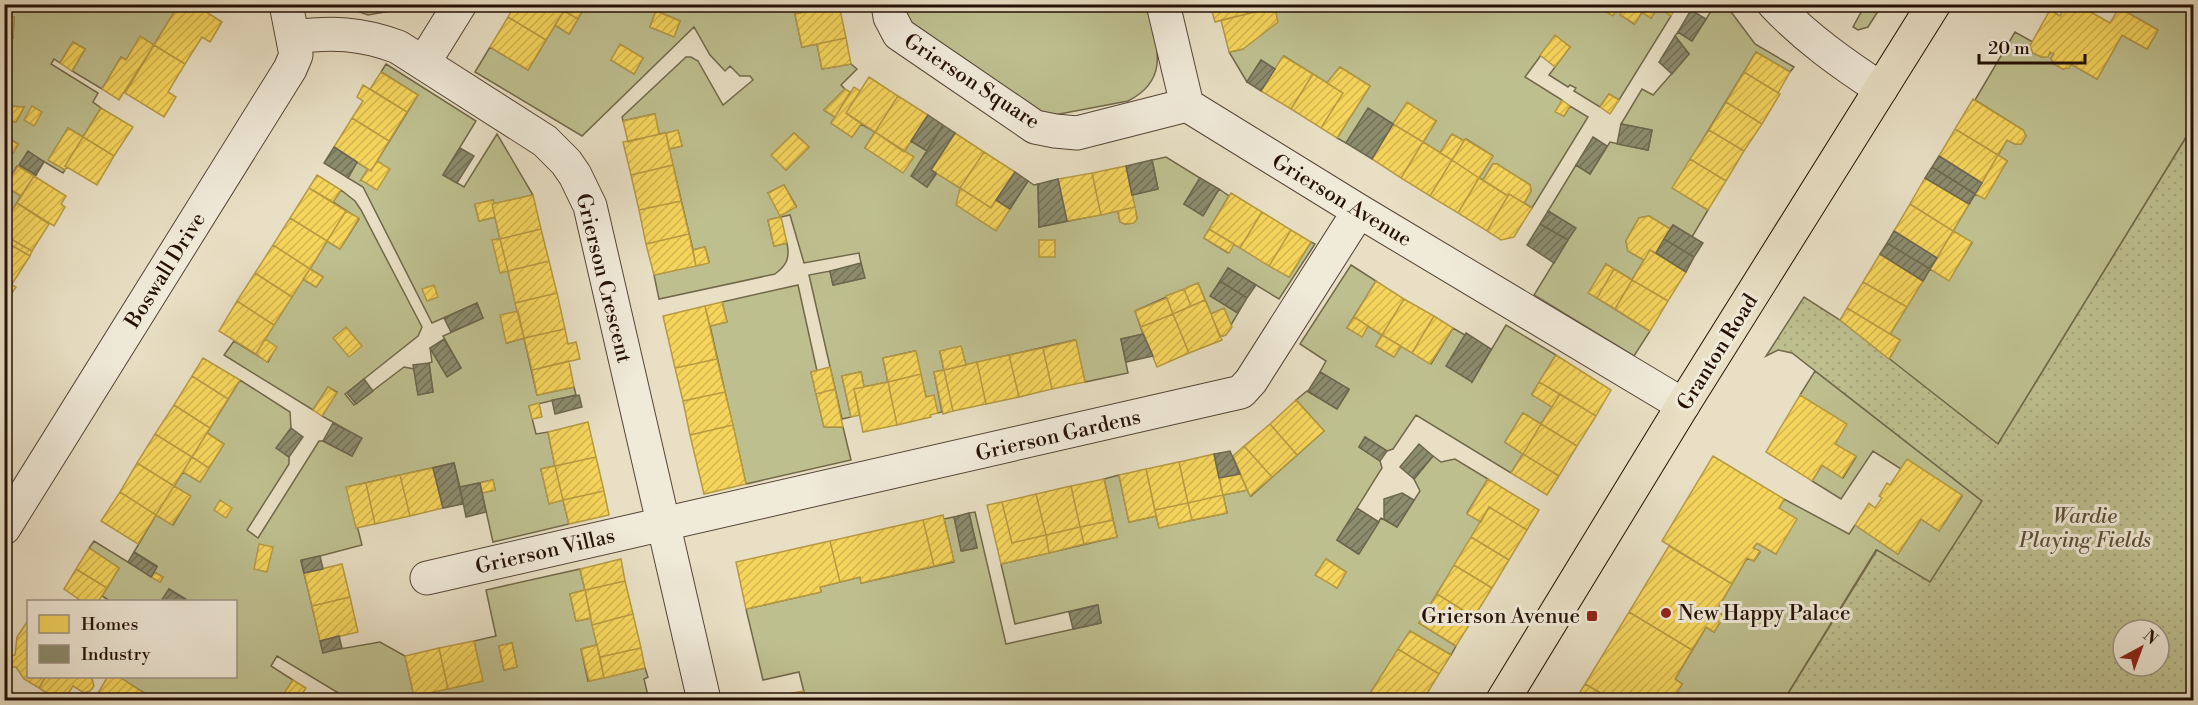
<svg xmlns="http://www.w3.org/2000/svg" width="2198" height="705" font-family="'Libre Bodoni',serif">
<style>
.green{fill:#bebf8f;stroke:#72684a;stroke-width:1.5;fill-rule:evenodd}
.park{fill:url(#park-dots);stroke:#72684a;stroke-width:1.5;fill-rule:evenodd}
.homes{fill:url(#homes-hatch);stroke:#b79a42;stroke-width:1.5}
.industry{fill:url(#industry-hatch);stroke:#6d674f;stroke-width:1.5}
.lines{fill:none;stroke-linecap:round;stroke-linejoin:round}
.minor-casing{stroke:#564436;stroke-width:35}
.major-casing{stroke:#251106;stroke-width:35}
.minor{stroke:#f0ead9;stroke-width:33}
.major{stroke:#e8dfc4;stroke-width:33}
.poi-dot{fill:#8f2418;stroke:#f0ead9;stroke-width:2}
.labels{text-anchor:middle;stroke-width:6;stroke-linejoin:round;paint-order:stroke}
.street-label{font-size:21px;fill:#251106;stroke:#f0ead9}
.park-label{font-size:21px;font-style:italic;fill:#5b4e36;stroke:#f0ead9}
.poi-label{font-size:21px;fill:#251106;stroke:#f0ead9;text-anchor:start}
</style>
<defs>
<pattern id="park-dots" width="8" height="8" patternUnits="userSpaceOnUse" patternTransform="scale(1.5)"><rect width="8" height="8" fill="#bebf8f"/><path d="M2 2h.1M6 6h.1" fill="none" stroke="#a3a37a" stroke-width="1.8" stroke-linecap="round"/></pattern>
<pattern id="homes-hatch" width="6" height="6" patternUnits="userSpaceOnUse" patternTransform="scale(1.5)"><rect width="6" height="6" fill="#f6d55c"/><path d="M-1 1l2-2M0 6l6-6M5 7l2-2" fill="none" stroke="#d3b64e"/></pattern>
<pattern id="industry-hatch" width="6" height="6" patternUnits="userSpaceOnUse" patternTransform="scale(1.5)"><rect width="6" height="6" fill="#8c8c6e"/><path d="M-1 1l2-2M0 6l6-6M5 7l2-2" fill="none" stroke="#727158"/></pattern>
</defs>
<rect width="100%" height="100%" fill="#e8dfc4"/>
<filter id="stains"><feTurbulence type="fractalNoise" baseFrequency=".00333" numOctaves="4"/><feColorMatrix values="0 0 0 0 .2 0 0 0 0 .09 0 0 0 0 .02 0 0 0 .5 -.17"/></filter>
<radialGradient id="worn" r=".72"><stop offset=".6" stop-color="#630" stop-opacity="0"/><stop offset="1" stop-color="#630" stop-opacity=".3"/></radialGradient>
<path class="green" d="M1599,4L1598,7L1613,15L1619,5L1627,4L1621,15L1634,24L1642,12L1651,18L1658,7L1671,16L1619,100L1609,94L1600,107L1574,91L1576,88L1570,85L1568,87L1549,75L1570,47L1555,36L1525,77L1562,100L1556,112L1564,116L1570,106L1588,117L1532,208L1524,203L1531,191L1530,185L1497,164H1493L1483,180L1479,178L1493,156L1466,139L1464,141L1452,134L1440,153L1423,142L1436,121L1407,103L1393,124L1368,109L1346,143L1337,138L1370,86L1340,67L1327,83L1284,56L1275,69L1261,60L1247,82L1229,52L1243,49L1274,5Z
M4,5H179L154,45L126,60L121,57L102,89L72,71L85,49L73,42L60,63L54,59L51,64L98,93L93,102L101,108L83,137L68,128L49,159L65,170L63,173L28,152L36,175L34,176L17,166L5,186L21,196L5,223V148L13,153L18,144L5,136V121L16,122L24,107L5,106V37L13,38L14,17L5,16Z
M340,5V4L424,5L368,15Z
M586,5H793L802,47L817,44L822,69L851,64L857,69L841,85L845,89L824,110L835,117L831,123L852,137L861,124L875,132L865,148L904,152L911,141L927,151L912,176L927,187L937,173L960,188L996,230L1028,181L1034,185L1038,184L1039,227L1118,211L1120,222L1125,224L1133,223L1137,218L1132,195L1158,189L1152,160L1166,157L1200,178L1184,204L1203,215L1219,189L1229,196L1204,238L1228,253L1234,244L1289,277L1311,242L1315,244L1279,299L1228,268L1211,296L1238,313L1231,325L1224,309L1211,314L1198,283L1135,311L1143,334L1121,339L1128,373L1085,382L1075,340L966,365L961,347L940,352L944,370L934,372L942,412L938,413L926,397L915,351L883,358L888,382L864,387L861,372L842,376L851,417L842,419L809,275L830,271L833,285L864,278L859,253L804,263L790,215L768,220L774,246L787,243C790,258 787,265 775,274L659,299L654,275L709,262L705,247L693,250L669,149L682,146L678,131L659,134L654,114L623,121L622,117L686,57H691L698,61L723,105L753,80L750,76H740L730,66L725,71L710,55L694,27L582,136L475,72L490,47L528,70L555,25L569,34ZM656,11L680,21L674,36L650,27ZM620,45L643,58L634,74L611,60ZM794,133L809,147L786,170L772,155ZM784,185L796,206V207L768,193Z
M903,5H1147C1156,43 1172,79 1128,101L1049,116L1041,115L914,29Z
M1715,5H1726L1755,44L1794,67L1790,72L1756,52L1673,188L1708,210L1692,237L1673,225L1670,229L1649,216L1639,218L1626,241L1628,251L1644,260L1632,280L1606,264L1589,293L1650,331L1634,356L1534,295L1575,228L1548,211L1576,165L1590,174L1610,142L1648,150L1652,130L1621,124L1642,89L1653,95L1689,54L1675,36L1678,32L1692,41Z
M1865,5H1882L1868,27L1858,30L1853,27Z
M2121,5H2193V126L1998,444L1889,359L1900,340L1890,334L1930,269L1949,280L1972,243L1953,231L1975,194L1985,198L2007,161L1998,155L2007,140L2015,144H2021L2026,136L2023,130L1975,100L2015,32L2033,42L2030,46L2033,53L2042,57L2048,56L2050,52L2054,54L2051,58L2054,64L2063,69L2071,64L2097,79L2122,35L2147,49L2158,30L2119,8Z
M386,64L476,121L443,175L464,187L497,134L533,195L494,204L493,200L475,205L479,221L495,217L500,239L493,240L508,271L518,311L507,343L524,338L537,395L574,387L576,395L529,406L536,434L548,432L555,466L541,469L549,503L563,500L569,524L493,542L482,493L495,490L493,480L460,487L454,463L347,487L362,545L301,561L323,652L380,642L405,656L414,696L482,681L474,641L496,636L486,590L580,569L585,590L570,594L576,621L591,618L597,645L581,649L588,681L645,668L648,677L644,679L649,700H350L277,656L271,666L293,680L284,695L292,700H150L151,697L118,677L236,676V602L185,601L186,599L169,589L162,601H110L102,596L119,568L89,548L94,541L160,582L163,577L154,572L157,566L134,552L156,515L173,525L190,497L174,486L183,472L200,482L224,444L207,433L240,380L290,412L291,428L277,448L289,457V464L247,530L258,538L319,441H323L352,456L361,438L322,416L337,392L328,387L313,410L224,355L234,341L268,362L276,347L265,339L303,279L316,287L323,277L310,269L327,241L340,249L359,219L333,202L341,190L355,201L361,210L422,327L418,336L345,394L354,405L404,367L414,369L418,394L433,392L429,363L432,362L430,348L447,376L461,368L443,336L483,318L477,303L432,323L363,187L348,178L357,162L368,169L361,180L389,170L377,161L418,95L381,72ZM512,643L517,667L504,670L499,646Z
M1351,265L1376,281L1347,328L1362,336L1368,326L1382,335L1376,346L1394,357L1401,346L1431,364L1453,328L1465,335L1472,382L1506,325L1556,355L1532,394L1552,407L1541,424L1523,413L1505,442L1523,454L1511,473L1416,415L1393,449L1387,451L1365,437L1359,447L1380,461L1382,468L1337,540L1358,554L1381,518L1397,527L1420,491L1414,479L1433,456L1441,462L1455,459L1488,479L1467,513L1481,522L1419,623L1456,646L1451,655L1410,631L1366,700H806L799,672L763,680L746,609L821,592L820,587L860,577L861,583L954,562L944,519L954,517L962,551L977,548L969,513L975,512L1006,644L1101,623L1097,605L1015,624L1001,564L1117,537L1104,479L1119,475L1129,522L1156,516L1159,527L1227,513L1223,495L1247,490L1251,496L1324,431L1296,400L1307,391L1337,409L1349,390L1320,372L1326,361L1300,344ZM1326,559L1346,572L1337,588L1316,574Z
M798,285L817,371L811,372L824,427H843L851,460L746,484L710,326L727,322L722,302Z
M1815,371L1982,501L1930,583L1876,550L1784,700H1661L1666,693L1674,697L1682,684L1675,679L1706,627L1714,632L1724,616L1716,611L1747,558L1754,561L1760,552L1753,548L1757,543L1776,554L1779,508L1784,499L1849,534L1855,525L1898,554L1921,519L1939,531L1962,496L1901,469L1873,451L1841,499L1812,481L1822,465L1843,478L1856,457L1835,444L1800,395Z"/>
<path class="park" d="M2193,126V700H1784L1877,550L1930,582L1982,501L1792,353L1778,350L1766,356L1804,297L1840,320L1998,444ZM2123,630H2159V666H2123Z"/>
<path class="homes" d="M179,4H194L222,22L210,42L202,37L185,64L154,45Z
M515,4H553L564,11L546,40L508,17Z
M567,4H586V5L578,19L564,11Z
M793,4H839V5L795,14Z
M1210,4H1253L1255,12L1215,22Z
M1253,4H1274L1278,22L1243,49L1229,52L1221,20L1255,12Z
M1599,4H1619L1613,16L1598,7Z
M1627,4L1642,12L1635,24L1620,15Z
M1629,4H1660L1651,18Z
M1660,4H1678L1671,16L1658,7Z
M2066,4H2077L2110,23L2119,8L2158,30L2147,49L2122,35L2097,79L2071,64L2069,68L2063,69L2054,64L2051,58L2054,54L2050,52L2048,57H2042L2033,53L2030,46L2032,42L2050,10L2060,16Z
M839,5L846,38L802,47L795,14Z
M564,11L578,19L569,34L555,25Z
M656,11L680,21L674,37L650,27Z
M4,16L14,17L13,38L4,37Z
M508,17L546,40L528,70L490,47Z
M1555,35L1570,47L1555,67L1540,55Z
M140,36L154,45L119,100L102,89L121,57L126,60Z
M846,38L851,64L822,69L817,44Z
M73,42L85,49L72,71L60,63Z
M620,44L643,58L634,74L611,60Z
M154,45L185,64L168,92L176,97L164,117L125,93Z
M1756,52L1790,72L1778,93L1744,72Z
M1283,56L1313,74L1291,109L1261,91Z
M1340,67L1370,86L1337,138L1321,128L1343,93L1327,83Z
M381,72L418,95L407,112L370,89Z
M1744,72L1780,94L1762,124L1726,102Z
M1313,74L1343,93L1321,128L1291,109Z
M869,77L898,96L875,132L846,113Z
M363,85L407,112L389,141L352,118L363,101L357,97Z
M854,87L860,91L846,113L861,124L852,137L831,123Z
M845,89L850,92L835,117L824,110Z
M1609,94L1619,100L1610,114L1600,107Z
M898,96L928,115L904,152L875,132Z
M1973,99L2023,130L2026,136L2021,144H2015L2007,140L1998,155L1955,129Z
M1562,100L1570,106L1564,116L1555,112Z
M1407,102L1436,121L1423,142L1393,124Z
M1726,102L1762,124L1744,151L1709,130Z
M4,106L24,107L16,122L4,121Z
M32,106L42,112L34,126L24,120Z
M101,108L133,127L114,156L83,137Z
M655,114L659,134L628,142L623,121Z
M352,118L389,141L371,171L334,147Z
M1393,124L1423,142L1401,178L1372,159Z
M68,128L83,137L65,166L67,167L65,170L48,160Z
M1955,129L1998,155L1982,183L1939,156Z
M678,130L682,146L669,149L666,133Z
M1709,130L1744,151L1726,181L1690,159Z
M875,132L914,157L903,173L865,148Z
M666,133L673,165L631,175L623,142Z
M794,133L809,147L786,170L771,155Z
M955,133L984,152L960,188L931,170Z
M1452,134L1464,141L1452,160L1440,153Z
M83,137L114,156L97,185L65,166Z
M7,138L18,144L13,153L4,148Z
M1465,139L1493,156L1479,178L1452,160Z
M1423,142L1452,160L1430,196L1401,178Z
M984,152L1015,172L991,208L960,188Z
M1998,155L2007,161L1985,199L1975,194Z
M1690,159L1726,181L1708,210L1672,188Z
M1452,160L1479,178L1458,213L1430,196Z
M377,161L390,169L377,190L361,180L368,169L371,171Z
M1493,164H1497L1530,185L1531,191L1524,203L1509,194L1508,196L1483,180Z
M673,165L681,201L639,210L631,175Z
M18,166L34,176L21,196L5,186Z
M1126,166L1135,207L1101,215L1092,173Z
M1092,173L1101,215L1067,221L1058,179Z
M317,175L341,190L333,202L309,188Z
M34,176L66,196L61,204L65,207L54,226L17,203Z
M1479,178L1508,196L1487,231L1458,213Z
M1925,178L1969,204L1953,231L1910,204Z
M784,185L796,207L780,216L768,193Z
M309,188L346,211L327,241L290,218Z
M960,188L991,208L996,200L1010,209L996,231L956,205Z
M1231,193L1262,212L1240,248L1209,229Z
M1509,194L1532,208L1514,237L1501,240L1487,231Z
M533,195L541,229L500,239L492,204Z
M493,200L494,204H492L495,217L479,221L475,204Z
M681,201L689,234L646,244L639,210Z
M17,203L49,224L32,251L4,235V223Z
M1910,204L1953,231L1937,258L1894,231Z
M1135,207L1137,219L1134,223L1125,224L1120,222L1118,211Z
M346,211L359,218L340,249L327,241Z
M1262,212L1291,230L1269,266L1240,248Z
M1649,216L1670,229L1656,253L1650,250L1644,260L1628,251L1626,241L1639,218Z
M781,217L787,243L774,246L768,220Z
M290,218L327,241L310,269L273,245Z
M541,229L549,261L508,271L500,239Z
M1209,229L1234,244L1229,253L1204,238Z
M1291,230L1311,242L1289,277L1269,266Z
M1953,231L1972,242L1949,281L1930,269Z
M689,234L696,266L654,275L646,244Z
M4,235L32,251L30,256L4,241Z
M500,239L508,271L500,273L492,240Z
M1039,240H1055V257H1039Z
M4,241L30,256L12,284L4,280Z
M273,245L310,269L292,297L255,273Z
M705,247L709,263L696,266L693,250Z
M1650,250L1686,272L1668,301L1632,280Z
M1880,254L1923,281L1907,307L1863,282Z
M549,261L557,293L515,303L508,271Z
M1606,264L1614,269L1597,298L1588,293Z
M310,269L323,277L316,287L303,279Z
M1614,269L1632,280L1615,309L1597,298Z
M255,273L292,297L274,325L237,301Z
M4,280L16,287L4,305Z
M1632,280L1668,301L1650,331L1615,309Z
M1376,281L1404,299L1382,335L1354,317Z
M1863,282L1907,307L1890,334L1847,308Z
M1198,283L1205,300L1191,306L1184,289Z
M434,285L438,297L427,301L422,289Z
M1184,289L1191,306L1173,314L1166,296Z
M557,293L565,329L524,338L515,303Z
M1167,298L1173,314L1141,327L1135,311Z
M1404,299L1434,316L1412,353L1382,335Z
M1205,300L1222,340L1189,353L1173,314Z
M237,301L274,325L256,354L219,331Z
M722,302L727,322L710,326L705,306Z
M705,306L717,359L675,368L663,316Z
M1224,308L1232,327L1226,335L1220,337L1211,314Z
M1847,308L1900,340L1889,359L1840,320Z
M518,311L524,338L506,343L500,315Z
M1173,314L1189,353L1157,367L1141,327Z
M1434,316L1453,328L1430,364L1412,353Z
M1354,317L1368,326L1362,337L1347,328Z
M346,327L362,346L349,357L333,338Z
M565,329L568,344L576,342L580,359L532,370L524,338Z
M1382,335L1401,346L1394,357L1376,346Z
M265,339L277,347L267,362L256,354Z
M1076,340L1085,382L1052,389L1043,348Z
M961,346L966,365L944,370L940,351Z
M1043,348L1052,389L1019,397L1009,355Z
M916,351L921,374L888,382L883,358Z
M1009,355L1019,397L986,404L977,362Z
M1556,355L1611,390L1596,416L1539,382Z
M203,358L240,380L228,399L192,376Z
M717,359L725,392L683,401L675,368Z
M569,361L574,387L537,395L532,370Z
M977,362L986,404L953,411L944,370Z
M830,367L835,389L816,394L811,372Z
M944,370L953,411L943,414L934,372Z
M861,372L864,387L854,389L860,415L851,417L842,376Z
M921,374L926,397L934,395L938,413L930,415L931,417L897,425L888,382Z
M192,376L228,399L210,428L174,405Z
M888,382L897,425L863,432L854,389Z
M1539,382L1560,394L1552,407L1532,395Z
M328,387L337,393L322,416L313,410Z
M835,389L843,427H824L816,394Z
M725,392L733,425L690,435L683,401Z
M1560,394L1596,416L1577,446L1541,424Z
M1800,395L1847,424L1835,444L1856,456L1842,478L1822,465L1812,481L1766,452Z
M1296,400L1324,431L1297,455L1270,424Z
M539,403L542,417L532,419L529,406Z
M174,405L210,428L192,457L155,434Z
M1523,413L1541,424L1523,454L1505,442Z
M588,422L596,457L555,466L548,432Z
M1270,424L1297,455L1272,477L1244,446Z
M1541,424L1577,446L1559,476L1523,454Z
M733,425L746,484L704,494L690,435Z
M207,433L224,444L209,468L192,457Z
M155,434L192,457L174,486L137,463Z
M1244,446L1272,477L1250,496L1233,456Z
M1214,454L1223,495L1188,503L1179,462Z
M1523,454L1559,476L1547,495L1511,473Z
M1713,456L1784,499L1779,508L1797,519L1776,554L1757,543L1753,548L1760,551L1754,561L1747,558L1732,584L1662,541Z
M192,457L209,468L200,482L183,472Z
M596,457L604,491L563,500L555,466Z
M1907,459L1962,495L1939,531L1921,519L1898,554L1855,525L1869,503L1875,508L1882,498L1879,496L1887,483L1890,485Z
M1179,462L1188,503L1155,510L1146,469Z
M137,463L174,486L156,515L120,492Z
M555,466L563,500L549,504L541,469Z
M433,468L443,508L410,516L400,475Z
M1146,469L1156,516L1129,522L1119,475Z
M1240,474L1247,490L1223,495L1219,478Z
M400,475L410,516L375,524L366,483Z
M1104,479L1113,520L1080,527L1071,486Z
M1488,479L1539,510L1527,530L1489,507L1481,522L1467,514Z
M493,480L495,490L482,493L480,483Z
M366,483L375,524L356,528L346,487Z
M174,486L191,496L172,525L156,515Z
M1071,486L1080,527L1046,535L1036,494Z
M604,491L609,515L569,524L563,500Z
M120,492L156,515L138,544L101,521Z
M1036,494L1046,535L1012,543L1002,502Z
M1223,495L1227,513L1192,520L1188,503Z
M220,500L232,508L226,518L214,510Z
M1002,502L1012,543L1046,535L1049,553L1001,564L987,505Z
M1188,503L1192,520L1159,528L1155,510Z
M1489,507L1527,530L1509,560L1471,537Z
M943,515L954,561L934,566L923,520Z
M923,520L934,566L861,583L860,577L840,582L830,541Z
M1113,520L1117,537L1084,544L1080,527Z
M1080,527L1084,544L1049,553L1046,535Z
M1471,537L1509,560L1492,588L1454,565Z
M830,541L840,582L820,587L821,592L746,609L736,562Z
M259,544L273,547L267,572L254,569Z
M1669,546L1732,584L1716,611L1724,616L1714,632L1706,627L1692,650L1629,612Z
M89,548L119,568L107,588L76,569Z
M621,559L625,581L585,590L580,569Z
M1326,559L1346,572L1337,588L1315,575Z
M342,564L350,597L312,606L304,573Z
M1454,565L1492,588L1474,617L1437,594Z
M76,569L107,588L98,602H83L64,589Z
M154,572L163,577L160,582L151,577Z
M625,581L633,614L592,625L585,590Z
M585,590L591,618L576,621L570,594Z
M1437,594L1474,617L1456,646L1419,623Z
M350,597L358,632L320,641L312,606Z
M1629,612L1692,650L1675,679L1682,684L1674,698L1666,693L1661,700H1613L1585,684Z
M633,614L641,648L600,657L592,625Z
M27,622L28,623V676H46L39,688L24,679L16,667H12L11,662L10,655H15L17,637Z
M1410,631L1451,655L1439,674L1398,649Z
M474,641L483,681L448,689L439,648Z
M512,643L517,667L504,670L499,646Z
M597,645L604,678L589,681L581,649Z
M439,648L448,689L414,696L405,656Z
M641,648L645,668L604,678L600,657Z
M1398,649L1439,674L1423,700H1366Z
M46,676H88L92,679L94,686L90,691L84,693L73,686L64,700H58L39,688Z
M108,676H118L151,698L150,700H94Z
M293,680L306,688L298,700H292L283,695Z
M1585,684L1613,700H1575Z
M803,691L806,700H759L793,693Z"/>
<path class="industry" d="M1691,10L1706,19L1692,41L1678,32Z
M1675,36L1689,54L1672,74L1659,62Z
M1261,60L1275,69L1261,91L1247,82Z
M1368,108L1393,124L1372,159L1346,143Z
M928,115L943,125L927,151L911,141Z
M1621,124L1652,130L1648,150L1617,144Z
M943,125L955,133L931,170L936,173L927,187L911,176Z
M1593,137L1607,146L1590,174L1576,165Z
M334,147L357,162L348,178L324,163Z
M460,148L474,156L457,183L443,175Z
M28,151L44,162L36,175L19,165Z
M1939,156L1982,183L1975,194L1932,167Z
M1152,160L1158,189L1132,195L1126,166Z
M1932,167L1975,194L1969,204L1925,178Z
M1015,172L1028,181L1010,209L996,200Z
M1200,178L1219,189L1203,216L1184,204Z
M1058,179L1067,221L1039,227L1038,184Z
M1548,211L1576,228L1568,240L1540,224Z
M1540,224L1568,240L1554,263L1527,245Z
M1673,225L1703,243L1694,257L1664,239Z
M1894,231L1937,258L1930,269L1887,243Z
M1664,239L1694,257L1686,272L1656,253Z
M1887,243L1930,269L1923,281L1880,254Z
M861,263L865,278L833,285L830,271Z
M1228,268L1256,285L1247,298L1220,281Z
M1220,281L1247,298L1238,313L1210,296Z
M477,303L483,318L451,332L444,318Z
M1466,333L1491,349L1472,382L1446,366Z
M1143,334L1153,356L1126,362L1121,339Z
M444,339L461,368L447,377L430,348Z
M429,363L433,392L418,395L413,365Z
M1320,372L1349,389L1337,409L1308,391Z
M364,379L373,391L356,404L347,393Z
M579,395L582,407L555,414L552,400Z
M333,423L362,438L352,456L323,441Z
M291,428L303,437L289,457L276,448Z
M1365,437L1387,451L1380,461L1359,447Z
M1419,444L1433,456L1414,479L1400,467Z
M1230,451L1240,474L1219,478L1214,454Z
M454,463L463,504L443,508L433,468Z
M480,483L486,512L466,517L460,487Z
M1402,493L1414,500L1397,527L1384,519V499Z
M1357,508L1379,522L1359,554L1337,540Z
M969,513L977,548L961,551L954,517Z
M134,552L157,567L151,577L128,562Z
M320,556L323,569L304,573L301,560Z
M169,589L186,600L185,602L161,601Z
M1098,605L1101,623L1073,629L1069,612Z
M339,636L342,648L323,653L320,641Z"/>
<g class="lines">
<defs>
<path id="minor" d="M888,4L890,17L899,34L1035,127L1055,131L1077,133L1187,105L1163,4
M1774,4C1806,38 1843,64 1881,89
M293,37C332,32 361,33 398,47L545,141L566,162L575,175L590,206L704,700
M424,62L460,4
M1187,105L1359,211L1683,405
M4,528L290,69L296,55L286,4
M427,578L1241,392L1251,381L1359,211"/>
<path id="major" d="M1503,700L1683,405L1934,4"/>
</defs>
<use href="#minor" class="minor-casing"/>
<use href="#major" class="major-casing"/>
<use href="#minor" class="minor"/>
<use href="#major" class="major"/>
</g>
<g class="poi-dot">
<circle cx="1666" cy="613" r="6"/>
<rect x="1586" y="610" width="12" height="12" rx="3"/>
</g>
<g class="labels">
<g class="street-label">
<text transform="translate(972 81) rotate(33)" y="7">Grierson Square</text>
<text transform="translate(1342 200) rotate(31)" y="7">Grierson Avenue</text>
<text transform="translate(165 270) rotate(-58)" y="7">Boswall Drive</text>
<text transform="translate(604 278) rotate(76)" y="7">Grierson Crescent</text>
<text transform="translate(1717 352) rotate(-58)" y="7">Granton Road</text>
<text transform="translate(1058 435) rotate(-13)" y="7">Grierson Gardens</text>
<text transform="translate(545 551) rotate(-13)" y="7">Grierson Villas</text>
</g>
<g class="park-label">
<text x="2085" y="523">Wardie<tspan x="2085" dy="24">Playing Fields</tspan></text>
</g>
<g class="poi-label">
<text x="1678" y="620">New Happy Palace</text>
<text x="1580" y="623" text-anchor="end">Grierson Avenue</text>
</g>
</g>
<rect width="2198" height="705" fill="none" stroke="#e8dfc4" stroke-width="24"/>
<rect x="6" y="6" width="2186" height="693" fill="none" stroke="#251106" stroke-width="3"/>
<rect x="12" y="12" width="2174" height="681" fill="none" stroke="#251106" stroke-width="1.5"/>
<rect x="27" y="600" width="210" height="78" fill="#f0ead9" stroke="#9f9385" stroke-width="1.5"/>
<rect x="39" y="615" width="30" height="18" fill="#f6d55c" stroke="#9f9385" stroke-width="1.5"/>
<text x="81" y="630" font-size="18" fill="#251106">Homes</text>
<rect x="39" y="645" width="30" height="18" fill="#8c8c6e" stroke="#9f9385" stroke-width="1.5"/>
<text x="81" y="660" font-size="18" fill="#251106">Industry</text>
<g transform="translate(2141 648) rotate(41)"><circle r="28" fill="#f0ead9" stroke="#9f9385" stroke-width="1.5"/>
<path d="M0-4.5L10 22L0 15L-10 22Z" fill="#8f2418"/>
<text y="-9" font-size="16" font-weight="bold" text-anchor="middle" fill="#251106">N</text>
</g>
<path d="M1979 54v9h106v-9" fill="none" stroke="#251106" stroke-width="3"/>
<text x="1988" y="54" font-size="18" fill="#251106" stroke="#f0ead9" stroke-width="4.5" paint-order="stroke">20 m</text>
<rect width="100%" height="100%" filter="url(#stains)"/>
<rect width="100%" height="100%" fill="url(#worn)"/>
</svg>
